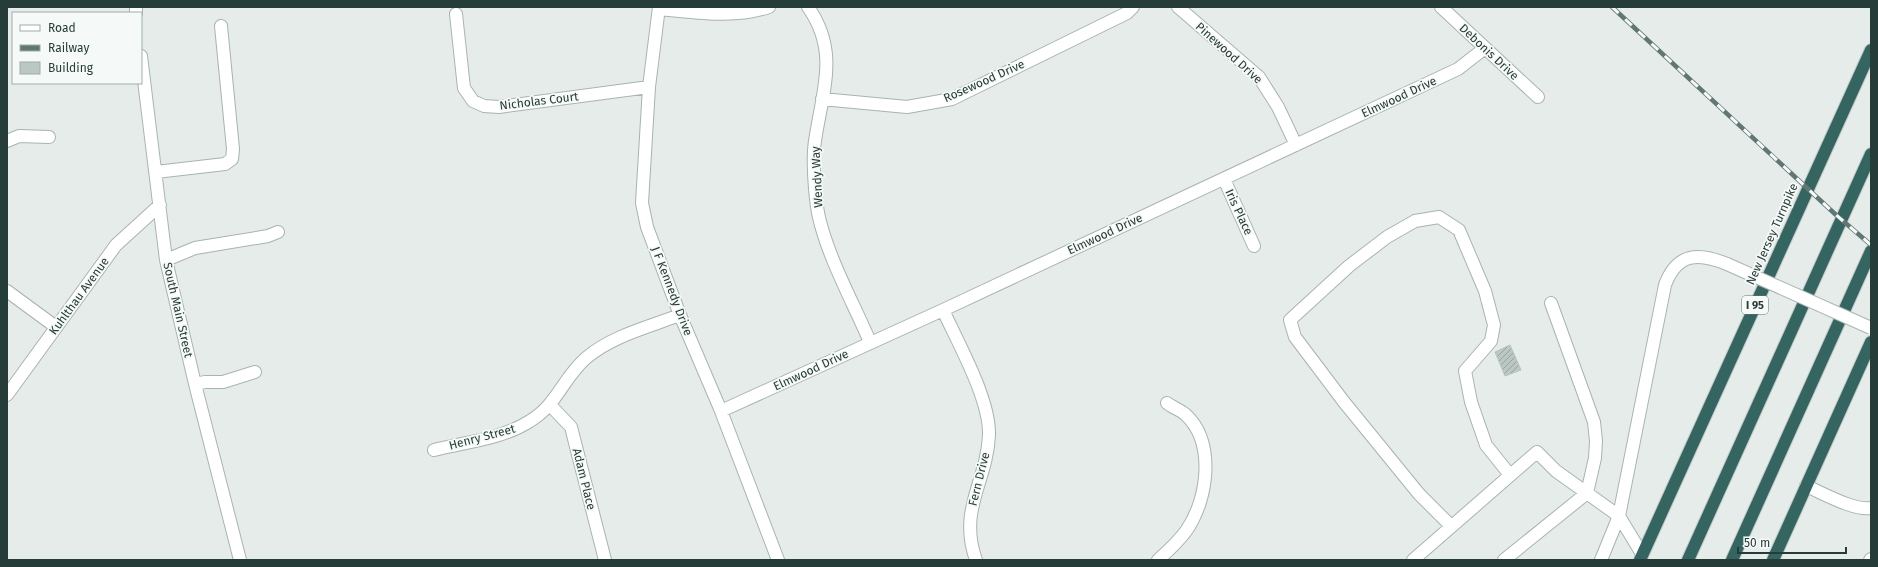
<svg xmlns="http://www.w3.org/2000/svg" width="1878" height="567" font-family="'Fira Sans',sans-serif">
<style>
.building{fill:url(#building-hatch);stroke:#b8c5c1}
.lines{fill:none;stroke-linecap:round;stroke-linejoin:round}
.minor-casing{stroke:#a8b4b1;stroke-width:14}
.highway-casing{stroke:#c2c8c7;stroke-width:14}
.minor{stroke:#fff;stroke-width:12}
.highway{stroke:#356560;stroke-width:12}
.rail-casing{stroke:#617774;stroke-width:4.5}
.rail{stroke:#f5f9f7;stroke-width:3;stroke-dasharray:9;stroke-linecap:butt}
.minor-bridge-casing{stroke:#a8b4b1;stroke-width:14;stroke-linecap:butt}
.minor-bridge{stroke:#fff;stroke-width:12}
.labels{text-anchor:middle;stroke-width:3.5;stroke-linejoin:round;paint-order:stroke}
.shield{fill:#f5f9f7;stroke:#647571;stroke-width:1}
.shield-label{font-size:11px;font-weight:bold;fill:#263c38}
.street-label{font-size:12px;fill:#263c38;stroke:#f5f9f7}
</style>
<defs>
<pattern id="building-hatch" width="6" height="6" patternUnits="userSpaceOnUse"><rect width="6" height="6" fill="#bac7c3"/><path d="M-1 1l2-2M0 6l6-6M5 7l2-2" fill="none" stroke="#97a39f"/></pattern>
</defs>
<rect width="100%" height="100%" fill="#e5ecea"/>
<path class="building" d="M1510,345L1521,370L1505,376L1495,352Z"/>
<g class="lines">
<defs>
<path id="minor" d="M136,7V13
M659,7L649,87L642,203L647,227L680,315L721,411L778,560
M808,7C840,52 822,92 815,141C812,160 815,195 818,213C827,256 853,302 870,342
M1178,7L1259,77L1278,107L1296,145
M1441,7L1538,97
M659,9C695,12 734,19 769,7
M456,14L464,88L473,101L484,106L499,107L649,87
M141,56L166,260L195,384L240,560
M822,99L907,107L952,99L1127,13L1133,7
M7,141L19,136L49,137
M156,172L225,164L232,159L233,149L221,26
M1224,179L1254,246
M166,260L195,248L268,236L278,232
M7,291L56,327
M943,310C958,343 990,399 989,435C987,482 958,509 976,560
M195,384L205,382H223L255,372
M7,395L116,245L160,205
M551,406L571,427L605,560
M721,411L943,310L1458,69L1485,48
M434,450C466,442 502,439 530,421C557,405 563,378 586,358C612,336 648,327 680,315
M1806,486C1823,493 1854,511 1871,508
M1451,526L1419,494L1344,402L1295,337L1290,320L1349,266L1387,237L1415,221L1439,217L1459,230L1485,291L1494,325L1491,341L1465,371L1471,402L1486,445L1510,475
M1158,560C1167,552 1178,542 1186,531C1208,500 1216,442 1185,414C1180,410 1172,407 1167,403
M1413,560L1537,452L1556,471L1619,516L1642,554
M1504,560L1587,493L1595,458L1596,441L1594,422L1551,303
M1601,560L1619,516L1665,285C1677,253 1698,252 1727,264
M1870,560L1871,559"/>
<path id="highway" d="M1640,560L1871,50
M1688,560L1871,154
M1732,560L1871,251
M1773,560L1871,342"/>
</defs>
<use href="#minor" class="minor-casing"/>
<use href="#highway" class="highway-casing"/>
<use href="#minor" class="minor"/>
<use href="#highway" class="highway"/>
<defs>
<path id="rail" d="M1612,7L1835,214L1871,245"/>
</defs>
<use href="#rail" class="rail-casing"/>
<use href="#rail" class="rail"/>
<defs>
<path id="minor-bridge" d="M1727,264L1871,328"/>
</defs>
<use href="#minor-bridge" class="minor-bridge-casing"/>
<use href="#minor-bridge" class="minor-bridge"/>
</g>
<g class="labels">
<rect class="shield" x="1742" y="296" width="26" height="18" rx="3"/>
<g class="shield-label">
<text x="1755" y="309">I 95</text>
</g>
<g class="street-label">
<text transform="translate(1489 52) rotate(43)" y="4">Debonis Drive</text>
<text transform="translate(1229 53) rotate(42)" y="4">Pinewood Drive</text>
<text transform="translate(984 81) rotate(-24)" y="4">Rosewood Drive</text>
<text transform="translate(1399 97) rotate(-25)" y="4">Elmwood Drive</text>
<text transform="translate(539 101) rotate(-7)" y="4">Nicholas Court</text>
<text transform="translate(817 177) rotate(-93)" y="4">Wendy Way</text>
<text transform="translate(1239 212) rotate(65)" y="4">Iris Place</text>
<text transform="translate(1105 234) rotate(-25)" y="4">Elmwood Drive</text>
<text transform="translate(1772 234) rotate(-66)" y="4">New Jersey Turnpike</text>
<text transform="translate(672 291) rotate(69)" y="4">J F Kennedy Drive</text>
<text transform="translate(79 296) rotate(-54)" y="4">Kuhlthau Avenue</text>
<text transform="translate(178 310) rotate(77)" y="4">South Main Street</text>
<text transform="translate(811 370) rotate(-25)" y="4">Elmwood Drive</text>
<text transform="translate(482 437) rotate(-15)" y="4">Henry Street</text>
<text transform="translate(584 479) rotate(76)" y="4">Adam Place</text>
<text transform="translate(979 479) rotate(-76)" y="4">Fern Drive</text>
</g>
</g>
<rect width="1878" height="567" fill="none" stroke="#263c38" stroke-width="16"/>
<rect x="12" y="12" width="130" height="72" fill="#f5f9f7" stroke="#a2adab"/>
<rect x="20" y="25" width="20" height="6" fill="#ffffff" stroke="#a2adab"/>
<text x="48" y="32" font-size="12" fill="#263c38">Road</text>
<rect x="20" y="45" width="20" height="6" fill="#617774" stroke="#a2adab"/>
<text x="48" y="52" font-size="12" fill="#263c38">Railway</text>
<rect x="20" y="62" width="20" height="12" fill="#bac7c3" stroke="#a2adab"/>
<text x="48" y="72" font-size="12" fill="#263c38">Building</text>
<path d="M1738 547v6h108v-6" fill="none" stroke="#263c38" stroke-width="2"/>
<text x="1744" y="547" font-size="12" fill="#263c38" stroke="#f5f9f7" stroke-width="3" paint-order="stroke">50 m</text>
</svg>
